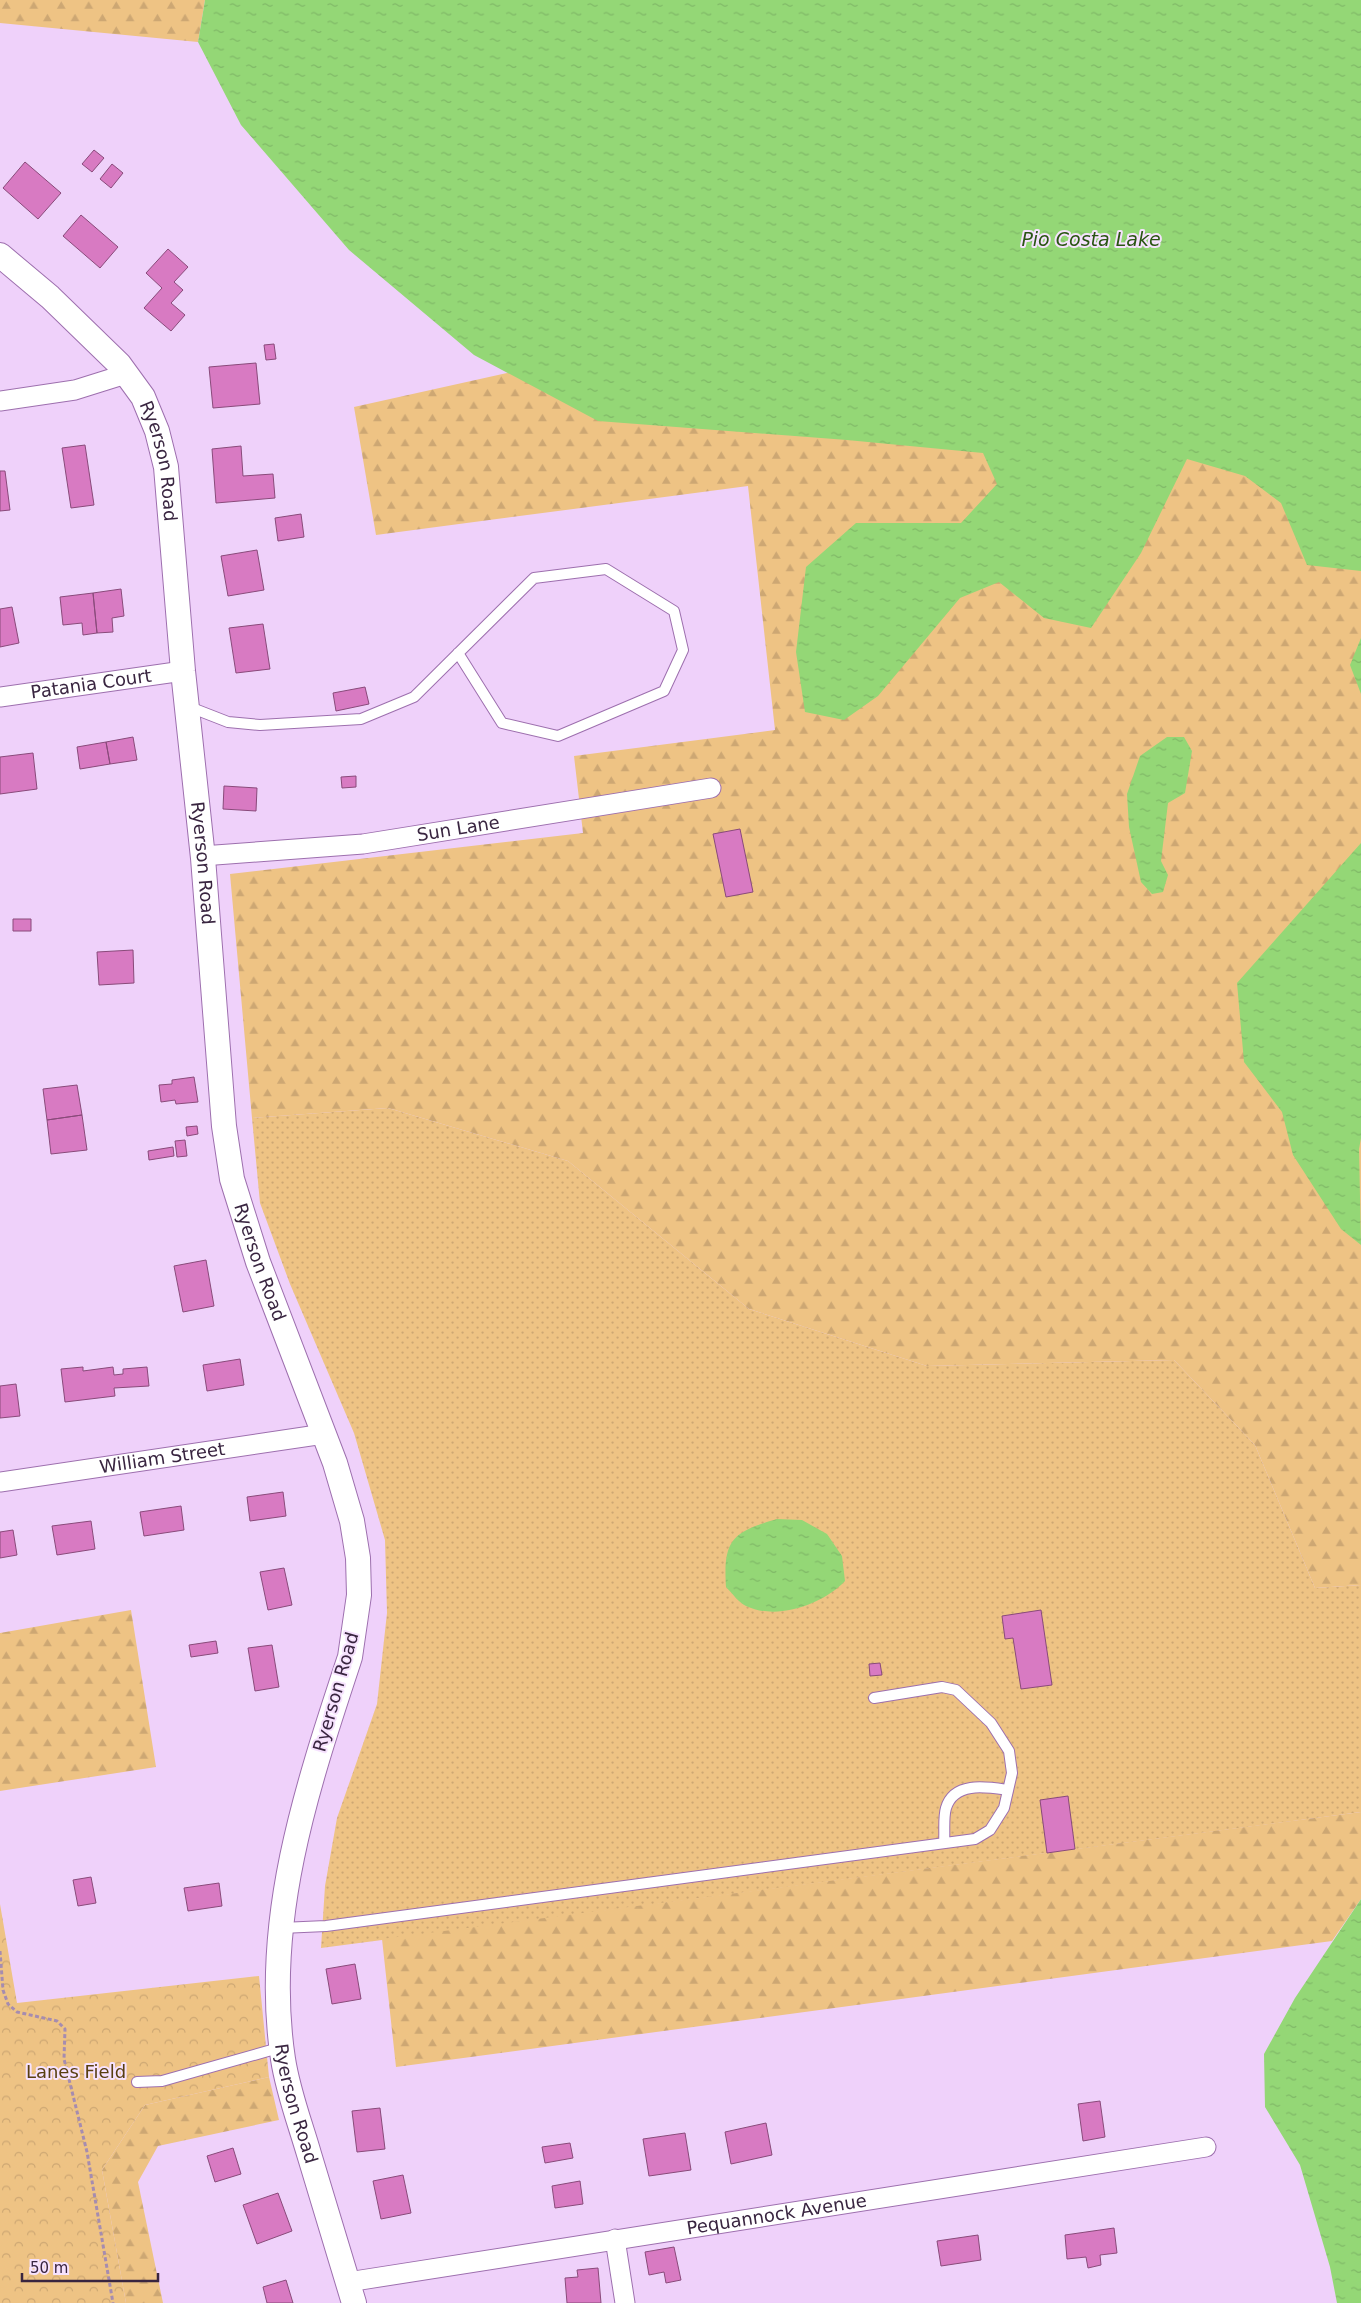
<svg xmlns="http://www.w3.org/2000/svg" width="1361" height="2303" font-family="'DejaVu Sans',sans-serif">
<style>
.grass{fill:url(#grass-dots)}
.forest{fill:url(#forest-firs)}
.park{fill:url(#park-crowns)}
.water{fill:url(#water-ripples)}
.building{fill:#d87ac2;stroke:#894a7a}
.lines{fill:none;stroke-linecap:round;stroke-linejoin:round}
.service-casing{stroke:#9d6fae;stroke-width:12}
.minor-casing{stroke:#9d6fae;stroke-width:21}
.tertiary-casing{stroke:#9d6fae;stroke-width:26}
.path{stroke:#a68caf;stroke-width:3;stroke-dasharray:4 2.5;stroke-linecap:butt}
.service{stroke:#fff;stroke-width:10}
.minor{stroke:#fff;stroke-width:19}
.tertiary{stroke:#fff;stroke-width:24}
.labels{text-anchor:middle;stroke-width:4;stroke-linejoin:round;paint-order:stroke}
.street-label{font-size:18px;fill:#392540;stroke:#f6e2fe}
.park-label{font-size:18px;fill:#583e10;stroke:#f6e2fe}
.water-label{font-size:19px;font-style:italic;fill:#2a5513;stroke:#f6e2fe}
</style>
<defs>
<pattern id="grass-dots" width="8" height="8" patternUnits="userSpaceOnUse" patternTransform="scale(1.25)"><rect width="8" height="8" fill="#eec384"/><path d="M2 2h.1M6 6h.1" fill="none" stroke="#cda773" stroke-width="1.8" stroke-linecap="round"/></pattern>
<pattern id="forest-firs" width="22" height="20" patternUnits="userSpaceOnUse" patternTransform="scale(1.25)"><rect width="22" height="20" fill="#eec384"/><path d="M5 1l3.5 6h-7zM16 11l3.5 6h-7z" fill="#cda773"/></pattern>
<pattern id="park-crowns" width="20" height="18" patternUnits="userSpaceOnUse" patternTransform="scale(1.25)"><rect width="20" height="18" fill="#eec384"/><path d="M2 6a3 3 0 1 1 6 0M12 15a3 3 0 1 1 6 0" fill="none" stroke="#cda773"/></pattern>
<pattern id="water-ripples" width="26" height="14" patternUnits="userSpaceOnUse" patternTransform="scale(1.25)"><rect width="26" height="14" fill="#94d776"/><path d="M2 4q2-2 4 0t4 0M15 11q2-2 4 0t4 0" fill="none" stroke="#80b867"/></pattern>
</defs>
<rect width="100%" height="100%" fill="#efd1fa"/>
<path class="grass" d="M388,1108L568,1161L749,1309L927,1366L1174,1360L1255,1445L1315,1588L1361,1585V1812L321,1948L325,1886L337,1818L377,1704L387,1613L385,1540L354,1433L290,1284L260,1203L252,1118Z"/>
<path class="forest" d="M0,0H205L198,42L0,23Z
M1143,358L1361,483V1585L1315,1588L1255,1445L1174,1360L927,1366L749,1309L568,1161L388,1108L252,1118L230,874L583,833L574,756L775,730L748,486L376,535L354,407L507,373Z
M131,1610L156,1767L0,1791V1633Z
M1361,1812V1899L1332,1941L396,2067L382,1939Z
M269,2077L279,2120L158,2146L138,2182L163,2303H126L102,2170L145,2105Z"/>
<path class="park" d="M0,1904L17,2003L259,1976L269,2077L145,2105L102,2170L126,2303H0Z"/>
<path class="water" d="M205,0H1361V571L1307,565L1281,503L1245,476L1187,459L1141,553L1091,628L1044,618L999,582L960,598L878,696L844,720L805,712L796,652L806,567L856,523H961L997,484L983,453L847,440L598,421L474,355L349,250L241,125L198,42Z
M1361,638V694L1350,665Z
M1167,737H1184L1192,751L1185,793L1168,803L1161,861L1168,875L1163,892L1152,894L1141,882L1129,827L1127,794L1140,756Z
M1361,843V1138L1359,1149L1361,1245L1341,1229L1293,1155L1282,1112L1244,1062L1237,983Z
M777,1519L802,1520L827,1534L842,1556L845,1581C823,1604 777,1621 746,1606C739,1603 732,1593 726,1587C723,1540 732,1532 777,1519Z
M1361,1899V2303H1337L1330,2267L1300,2165L1265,2107L1264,2054L1295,1998Z"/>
<path class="building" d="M94,150L104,158L92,172L82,164Z
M25,162L61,193L38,219L3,188Z
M112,164L123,173L111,188L100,179Z
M81,215L118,247L100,268L63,236Z
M168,249L188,267L174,282L183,290L171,303L185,315L171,331L144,308L162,288L146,273Z
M274,344L276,359L266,360L264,345Z
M256,363L260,404L213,408L209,367Z
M85,445L94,505L71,508L62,448Z
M241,446L243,476L273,474L275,498L216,503L212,449Z
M0,471H5L10,510L0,511Z
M301,514L304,537L278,541L275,518Z
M257,550L264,590L228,596L221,556Z
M121,589L124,616L112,618L113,632L97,633L93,593Z
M93,593L97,633L83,635L82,623L63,625L60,597Z
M12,607L19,643L0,647V609Z
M263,624L270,669L236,673L229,628Z
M365,687L369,704L336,711L333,693Z
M133,737L137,760L110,764L106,742Z
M106,742L110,764L80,769L77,747Z
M33,753L37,789L0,794V757Z
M356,776V787L342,788L341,777Z
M224,786L257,788L256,811L223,809Z
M740,829L753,892L726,897L713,834Z
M13,919H31V931H13Z
M133,950L134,983L99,985L97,952Z
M194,1077L198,1102L176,1104L175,1100L161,1102L159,1085L172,1084V1080Z
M77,1085L82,1115L47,1120L43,1089Z
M82,1115L87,1150L51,1154L47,1120Z
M197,1126L198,1134L187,1136L186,1127Z
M185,1140L187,1156L177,1157L175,1141Z
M173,1147L174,1156L149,1160L148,1151Z
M206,1260L214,1306L183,1312L174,1266Z
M240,1359L244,1385L207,1391L203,1365Z
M83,1367V1371L113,1367L114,1375L123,1374V1369L147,1367L149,1386L114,1388L115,1396L65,1402L61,1369Z
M16,1384L20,1416L0,1418V1386Z
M283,1492L286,1516L250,1521L247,1497Z
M181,1506L184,1530L144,1536L140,1512Z
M91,1521L95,1549L57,1555L52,1526Z
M13,1530L17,1555L0,1558V1532Z
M284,1568L292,1605L268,1610L260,1572Z
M1041,1610L1052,1685L1021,1689L1013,1638L1005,1639L1002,1616Z
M216,1641L218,1653L191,1657L189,1645Z
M272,1645L279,1687L255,1691L248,1648Z
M880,1663L882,1675L870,1676L869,1664Z
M1068,1796L1075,1849L1047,1853L1040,1800Z
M91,1877L96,1903L78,1906L73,1880Z
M219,1883L222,1906L188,1911L184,1888Z
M355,1964L361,1999L332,2004L326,1969Z
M1100,2101L1105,2137L1083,2141L1078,2104Z
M380,2108L385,2149L357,2152L352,2111Z
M766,2123L772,2155L731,2164L725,2132Z
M685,2133L691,2170L649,2176L643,2139Z
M570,2143L573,2158L545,2163L542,2147Z
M233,2148L241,2174L215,2182L207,2156Z
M403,2175L411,2213L381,2219L373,2181Z
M580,2181L583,2204L555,2208L552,2186Z
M278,2193L292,2231L257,2244L243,2205Z
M1114,2228L1117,2253L1100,2255L1101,2265L1088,2268L1086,2257L1067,2259L1065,2235Z
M978,2235L981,2260L941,2266L937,2241Z
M674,2247L681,2280L666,2283L664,2272L649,2275L645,2252Z
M598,2268L601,2303H567L565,2278L578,2277L577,2270Z
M286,2280L293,2303H267L263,2287Z"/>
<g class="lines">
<defs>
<path id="service" d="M187,706L228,722L260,725L361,719L414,697L534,578L606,569L674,611L683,650L664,691L558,736L502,723L458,653
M944,1843C945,1832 943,1818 946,1808C954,1781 987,1787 1008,1790
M281,1928L326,1926L975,1839L990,1830L1004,1808L1012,1773L1009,1751L991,1723L956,1690L942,1687L874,1698
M137,2082L162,2081L282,2047"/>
<g id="minor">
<path d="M0,401L75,390L126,374"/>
<path id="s1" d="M0,697L183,671"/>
<path id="s2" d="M202,856L363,844L711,788"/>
<path id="s3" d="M0,1482L324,1434"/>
<path d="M615,2239L625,2303"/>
<path id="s4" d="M348,2282L1206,2147"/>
</g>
<g id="tertiary">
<path id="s5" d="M0,255L50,297L119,364L143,397L157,431L166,467L183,671L203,858L224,1126L232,1179L258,1262L335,1463L352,1521L358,1558L359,1595L350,1657C307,1787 262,1921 283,2059C288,2092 300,2123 309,2154C324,2204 339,2254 354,2303"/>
</g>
</defs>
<use href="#service" class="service-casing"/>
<use href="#minor" class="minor-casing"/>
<use href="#tertiary" class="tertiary-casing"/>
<path class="path" d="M0,1951L3,1990L8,2004L17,2012L57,2021L65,2029L64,2059L87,2152L113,2303"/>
<use href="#service" class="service"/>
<use href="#minor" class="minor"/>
<use href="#tertiary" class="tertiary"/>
</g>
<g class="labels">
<g class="street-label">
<text dy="6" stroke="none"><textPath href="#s5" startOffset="269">Ryerson Road</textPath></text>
<text dy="6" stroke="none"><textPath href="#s1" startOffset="92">Patania Court</textPath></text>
<text dy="6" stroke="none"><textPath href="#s2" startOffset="258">Sun Lane</textPath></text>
<text dy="6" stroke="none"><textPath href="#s5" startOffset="674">Ryerson Road</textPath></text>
<text dy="6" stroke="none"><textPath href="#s5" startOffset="1079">Ryerson Road</textPath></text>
<text dy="6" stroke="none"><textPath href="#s3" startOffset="164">William Street</textPath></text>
<text transform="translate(336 1692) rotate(-74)" y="6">Ryerson Road</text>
<text dy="6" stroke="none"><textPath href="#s5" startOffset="1949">Ryerson Road</textPath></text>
<text dy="6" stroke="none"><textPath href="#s4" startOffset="434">Pequannock Avenue</textPath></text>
</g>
<g class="park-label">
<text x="76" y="2078">Lanes Field</text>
</g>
<g class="water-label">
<text x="1091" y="246">Pio Costa Lake</text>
</g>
</g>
<path d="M22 2273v8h136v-8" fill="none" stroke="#392540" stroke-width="2.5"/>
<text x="30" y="2273" font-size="15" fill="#392540" stroke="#f6e2fe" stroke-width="4" paint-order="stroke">50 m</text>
</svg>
